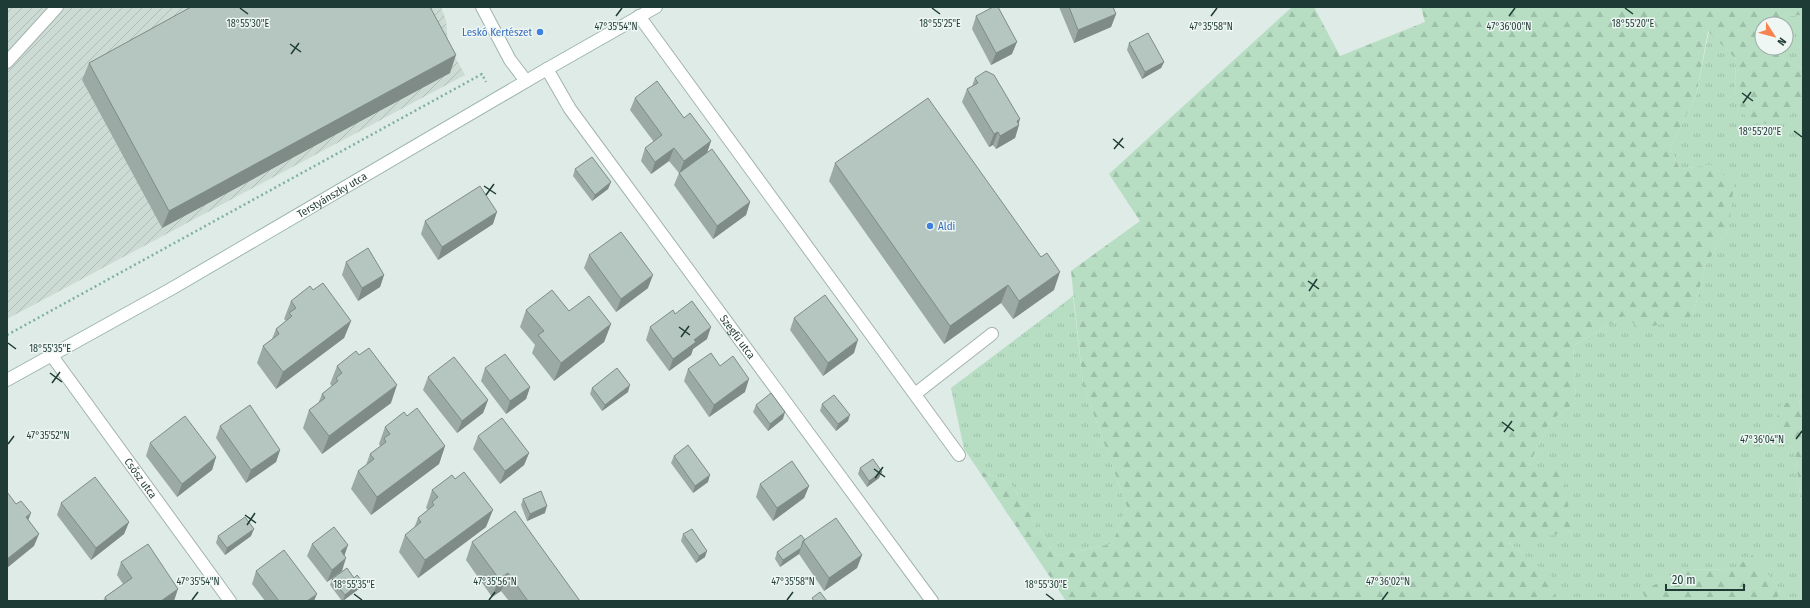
<svg xmlns="http://www.w3.org/2000/svg" width="1810" height="608" font-family="'Fira Sans Condensed',sans-serif">
<style>
.industrial{fill:url(#industrial-furrows)}
.grass{fill:url(#grass-tufts)}
.forest{fill:url(#forest-firs)}
.lines{fill:none;stroke-linecap:round;stroke-linejoin:round}
.lane-casing{stroke:#a2b3ad;stroke-width:14}
.street-casing{stroke:#a2b3ad;stroke-width:14}
.secondary-casing{stroke:#9db7af;stroke-width:14}
.path{stroke:#7eb0a3;stroke-width:2.5;stroke-dasharray:2 3;stroke-linecap:butt}
.lane{stroke:#fff;stroke-width:12}
.street{stroke:#fff;stroke-width:12}
.secondary{stroke:#fff;stroke-width:12}
.wall{fill:#9baaa4}
.shaded-wall{fill:#7e8b86}
.building{fill:#b4c6bf;stroke:#7e8b86}
.ticks{fill:none;stroke:#1f3b35;stroke-width:1.5}
.shop-dot{fill:#3f7fe0;stroke:#eff7f4;stroke-width:1.5}
.labels{text-anchor:middle;stroke-width:3;stroke-linejoin:round;paint-order:stroke}
.shop-label{font-size:11px;fill:#366cbe;stroke:#eff7f4;text-anchor:end}
.street-label{font-size:11px;fill:#1f3b35;stroke:#eff7f4}
.ticks-label{font-size:10px;text-anchor:middle;fill:#1f3b35;stroke:#eff7f4;stroke-width:3;stroke-linejoin:round;paint-order:stroke}
</style>
<defs>
<pattern id="industrial-furrows" width="10" height="10" patternUnits="userSpaceOnUse"><rect width="10" height="10" fill="#cddbd5"/><path d="M-1 1l2-2M0 10L10 0M9 11l2-2" fill="none" stroke="#b0bdb7"/></pattern>
<pattern id="grass-tufts" width="24" height="20" patternUnits="userSpaceOnUse"><rect width="24" height="20" fill="#b7ddc3"/><path d="M3 7l-1-3M5 7V3M7 7l1-3M15 17l-1-3M17 17v-4M19 17l1-3" fill="none" stroke="#9dbfa8"/></pattern>
<pattern id="forest-firs" width="22" height="20" patternUnits="userSpaceOnUse"><rect width="22" height="20" fill="#b7ddc3"/><path d="M5 1l3.5 6h-7zM16 11l3.5 6h-7z" fill="#9dbfa8"/></pattern>
</defs>
<rect width="100%" height="100%" fill="#dfebe6"/>
<path class="industrial" d="M7,7H441L446,20L448,44L465,75L7,319Z"/>
<path class="grass" d="M1803,15V69L1779,57L1780,48H1786V24H1784L1786,16Z
M1709,31L1736,59L1735,96L1785,123L1803,93V384L1799,405L1774,428L1795,451L1801,503L1803,504V601H1777L1780,589L1752,556L1732,570L1686,569L1643,591L1647,601H1555L1553,578L1508,542L1572,531L1529,465L1550,421L1576,402L1573,346L1624,316H1693L1705,266L1729,228L1711,165L1680,169L1670,148L1696,96Z
M1073,296L1083,384L1127,507L1112,544L1056,556L1009,481L979,471L964,449L951,388Z"/>
<path class="forest" d="M1292,7H1314L1340,56L1425,22L1421,7H1803V15L1786,16L1784,24H1762V48H1780L1779,57L1803,69V93L1785,124L1749,123L1735,96L1736,59L1708,31L1696,96L1670,148L1680,169L1711,165L1734,184L1729,228L1705,266L1693,316L1641,329L1624,316L1573,346L1576,402L1550,421L1529,465L1563,472L1572,531L1509,543L1554,578L1555,601H1066L979,471L1009,481L1056,556L1112,544L1127,507L1083,384L1071,271L1140,221L1109,174Z
M1803,384V504H1801L1795,451L1774,428L1782,402L1799,405Z
M1752,555L1780,589L1777,601H1647L1642,591L1686,569L1732,570Z"/>
<g class="lines">
<defs>
<path id="lane" d="M639,16L959,455
M7,62L57,7
M915,394L992,334"/>
<g id="street">
<path d="M482,7L510,60L526,81"/>
<path id="s1" d="M547,69L570,109L932,601"/>
<path id="s2" d="M52,356L230,601"/>
</g>
<g id="secondary">
<path id="s3" d="M7,380L171,289L547,69L656,7"/>
</g>
</defs>
<use href="#lane" class="lane-casing"/>
<use href="#street" class="street-casing"/>
<use href="#secondary" class="secondary-casing"/>
<path class="path" d="M7,335L482,74L486,82"/>
<use href="#lane" class="lane"/>
<use href="#street" class="street"/>
<use href="#secondary" class="secondary"/>
</g>
<path class="wall" d="M1059,7H1113L1116,14L1111,27L1074,43Z
M976,16L1012,54L991,65L972,29Z
M1129,43L1164,62L1161,68L1142,79L1127,50Z
M89,63L450,73L162,228L82,80Z
M975,78L1019,124L1015,138L996,149L993,145L989,147L962,102L967,89L972,86Z
M635,98L684,118L711,141L707,152L750,202L746,215L713,239L674,185L679,173L669,161L651,174L641,161L645,148L654,142L630,110Z
M835,163L1054,290L1013,319L1001,303L944,344L829,181Z
M575,169L611,182L608,189L592,201L573,176Z
M425,221L493,224L438,260L421,234Z
M589,255L648,288L616,312L584,268Z
M346,262L384,275L380,287L358,301L342,275Z
M313,290L351,321L344,338L276,389L257,363L263,346L272,339L276,329L286,321L284,319L291,301Z
M526,310L569,311L611,324L604,342L554,381L532,353L535,345L520,327Z
M675,314L707,339L693,349L691,355L669,371L646,340L650,327Z
M794,318L854,353L823,376L790,330Z
M337,366L391,403L322,454L303,428L309,410L318,404L322,394L332,386L330,384Z
M720,366L745,392L709,417L684,381L688,369Z
M485,368L530,387L526,399L506,414L481,381Z
M428,377L488,400L483,413L457,433L423,390Z
M592,388L628,392L602,411L590,394Z
M822,404L848,421L836,431L820,411Z
M756,405L783,419L768,431L753,412Z
M407,416L445,446L439,464L371,515L351,489L358,471L366,465L370,454L380,446L379,444L385,427Z
M220,426L280,450L276,462L246,483L216,438Z
M478,436L529,453L524,465L500,484L473,449Z
M150,443L216,457L212,470L177,497L146,456Z
M674,456L708,482L693,493L671,463Z
M860,468L879,478L867,487L858,474Z
M760,484L809,486L804,498L773,521L756,497Z
M432,490L486,527L418,578L399,552L405,535L414,528L418,518L428,510L426,508Z
M523,499L545,513L527,521L521,505Z
M61,503L129,522L124,534L91,560L57,515Z
M683,534L705,557L696,563L681,541Z
M218,536H251L225,555L216,543Z
M805,540L862,555L857,568L824,591L799,554L780,567L775,559L777,552Z
M472,542L580,601H509L501,591L492,597L466,560Z
M312,544L344,556L342,571L327,582L307,556Z
M121,562L174,601H103L105,597L123,584L117,575Z
M256,571L314,601H265L252,584Z
M332,579L360,588L342,601L330,585Z"/>
<path class="shaded-wall" d="M1116,14L1111,27L1074,43L1078,30Z
M1017,42L1012,54L991,65L996,53Z
M456,55L450,73L162,228L169,211Z
M1164,62L1161,68L1142,79L1145,72Z
M1020,119L1018,126L1019,125L1015,138L996,149L1000,136L1017,121Z
M998,132L993,145L989,147L994,134Z
M711,141L707,153L679,174L684,161Z
M674,148L669,161L651,174L655,162Z
M611,182L608,189L592,201L595,195Z
M750,202L746,215L713,239L717,226Z
M497,212L493,224L438,260L442,247Z
M1060,272L1054,290L1013,319L1019,301Z
M384,275L380,287L358,301L362,288Z
M653,275L648,288L616,312L621,299Z
M1008,285L1001,303L944,344L950,326Z
M351,321L344,338L276,389L283,372Z
M611,324L604,342L554,381L561,363Z
M711,327L707,339L693,349L691,355L669,371L673,359L694,340Z
M858,340L854,353L823,376L828,363Z
M749,379L745,392L709,417L714,405Z
M397,385L391,403L322,454L329,436Z
M630,385L628,392L602,411L605,405Z
M530,387L526,399L506,414L510,401Z
M488,400L483,413L457,433L462,421Z
M785,412L783,419L768,431L770,424Z
M850,415L848,421L836,431L838,424Z
M445,446L439,464L371,515L377,497Z
M280,450L276,462L246,483L251,470Z
M529,453L524,465L500,484L505,471Z
M216,457L212,470L177,497L182,484Z
M882,472L879,478L867,487L869,481Z
M710,475L708,482L693,493L695,486Z
M809,486L804,498L773,521L777,508Z
M547,506L545,513L527,521L530,514Z
M493,510L486,527L418,578L425,560Z
M31,513L26,526V517Z
M129,522L124,534L91,560L96,548Z
M254,529L251,536L225,555L227,548Z
M39,534L34,546L7,568V559Z
M348,545L344,557L341,551Z
M801,548L799,554L780,567L783,560Z
M707,551L705,557L696,563L699,556Z
M862,555L857,568L824,591L829,578Z
M346,558L342,571L327,582L332,570Z
M508,573L501,591L492,597L499,579Z
M362,581L360,588L343,601L345,595Z
M178,589L174,601H161Z
M317,594L314,601H307Z"/>
<path class="building" d="M191,7H430L456,55L169,211L89,63Z
M993,7H998L1017,42L996,53L976,16Z
M1069,7H1113L1116,14L1078,30Z
M1148,33L1164,62L1145,72L1129,43Z
M986,71L994,75L1020,119L1017,121L1019,125L1000,136L998,132L994,134L967,89L978,83L975,78Z
M657,81L684,118L690,113L711,141L684,161L674,148L655,162L645,148L662,135L635,98Z
M928,98L1041,257L1047,253L1060,272L1019,301L1008,285L950,326L835,163Z
M712,149L750,202L717,226L679,173Z
M592,157L611,182L595,195L575,169Z
M480,186L497,212L442,247L425,221Z
M621,232L653,275L621,299L589,255Z
M368,248L384,275L362,288L346,262Z
M323,283L351,321L283,372L263,346L279,334L276,329L292,316L289,313L296,308L291,301L310,286L313,290Z
M552,290L569,311L589,296L611,324L561,363L538,335L544,331L526,310Z
M825,295L858,340L828,363L794,318Z
M692,301L711,327L694,340L696,342L673,359L650,327L673,310L675,314Z
M369,348L397,385L329,436L309,410L325,398L322,394L338,381L336,378L342,373L337,366L356,351L359,355Z
M711,353L720,366L733,356L749,379L714,405L688,369Z
M505,354L530,387L510,401L485,368Z
M454,357L488,400L462,421L428,377Z
M617,368L630,385L605,405L592,388Z
M771,393L785,412L770,424L756,405Z
M834,395L850,415L838,424L822,404Z
M250,405L280,450L251,470L220,426Z
M417,408L445,446L377,497L358,471L374,459L370,454L386,442L384,438L390,434L385,427L404,412L407,416Z
M185,416L216,457L182,484L150,443Z
M502,418L529,453L505,471L478,436Z
M688,445L710,475L695,486L674,456Z
M873,459L882,472L869,481L860,468Z
M792,461L809,486L777,508L760,484Z
M464,472L493,510L425,560L405,535L421,522L418,518L434,505L432,502L438,497L432,490L452,475L455,479Z
M95,477L129,522L96,548L61,503Z
M541,491L547,506L530,514L523,499Z
M7,492L16,504L21,501L31,513L26,517L39,534L7,559Z
M515,511L580,601H528L508,573L499,579L472,542Z
M245,517L254,529L227,548L218,536Z
M836,518L862,555L829,578L803,541Z
M334,527L348,545L341,551L346,558L332,570L312,544Z
M692,529L707,551L699,556L683,534Z
M801,535L805,540L803,541L801,548L783,560L777,552Z
M148,544L178,589L161,601H107L105,597L132,578L121,562Z
M284,550L317,594L307,601H279L256,571Z
M347,568L354,578L357,575L362,581L345,595L332,579Z
M820,592L827,601H814L812,598Z"/>
<path class="ticks" d="M240,8L248,14M932,8L940,14M1625,8L1633,14M616,16L622,8M1211,16L1217,8M1509,16L1515,8M290,44L301,52M291,54L299,43M1742,93L1753,101M1743,103L1751,92M1794,131L1802,137M1113,139L1124,148M1114,149L1123,138M484,186L496,194M486,195L494,184M1308,281L1319,289M1309,291L1317,279M679,327L690,335M681,337L689,326M8,343L16,349M50,373L62,382M52,383L60,372M1502,422L1514,431M1504,432L1512,421M1796,439L1802,431M8,444L14,436M874,469L885,477M875,478L883,467M245,515L256,523M247,525L255,513M354,594L362,600M1046,594L1054,600M192,600L198,592M489,600L495,592M787,600L793,592M1382,600L1388,592"/>
<g class="shop-dot">
<circle cx="540" cy="32" r="4"/>
<circle cx="930" cy="226" r="4"/>
</g>
<g class="labels">
<g class="shop-label">
<text x="532" y="36">Leskó Kertészet</text>
<text x="938" y="230" text-anchor="start">Aldi</text>
</g>
<g class="street-label">
<text dy="4" stroke="none"><textPath href="#s3" startOffset="374">Terstyánszky utca</textPath></text>
<text dy="4" stroke="none"><textPath href="#s1" startOffset="329">Szegfű utca</textPath></text>
<text dy="4" stroke="none"><textPath href="#s2" startOffset="151">Csősz utca</textPath></text>
</g>
</g>
<g class="ticks-label">
<text x="248" y="27">18°55'30"E</text>
<text x="940" y="27">18°55'25"E</text>
<text x="1633" y="27">18°55'20"E</text>
<text x="616" y="30">47°35'54"N</text>
<text x="1211" y="30">47°35'58"N</text>
<text x="1509" y="30">47°36'00"N</text>
<text x="1760" y="135">18°55'20"E</text>
<text x="50" y="352">18°55'35"E</text>
<text x="48" y="439">47°35'52"N</text>
<text x="1762" y="443">47°36'04"N</text>
<text x="198" y="585">47°35'54"N</text>
<text x="495" y="585">47°35'56"N</text>
<text x="793" y="585">47°35'58"N</text>
<text x="1388" y="585">47°36'02"N</text>
<text x="354" y="588">18°55'35"E</text>
<text x="1046" y="588">18°55'30"E</text>
</g>
<rect width="1810" height="608" fill="none" stroke="#1f3b35" stroke-width="16"/>
<g transform="translate(1774 36) rotate(126)"><circle r="19" fill="#eff7f4" stroke="#9caca8"/>
<path d="M0-3L7 15L0 10L-7 15Z" fill="#f78351"/>
<text y="-6" font-size="11" font-weight="bold" text-anchor="middle" fill="#1f3b35">N</text>
</g>
<path d="M1666 584v6h78v-6" fill="none" stroke="#1f3b35" stroke-width="2"/>
<text x="1672" y="584" font-size="12" fill="#1f3b35" stroke="#eff7f4" stroke-width="3" paint-order="stroke">20 m</text>
</svg>
